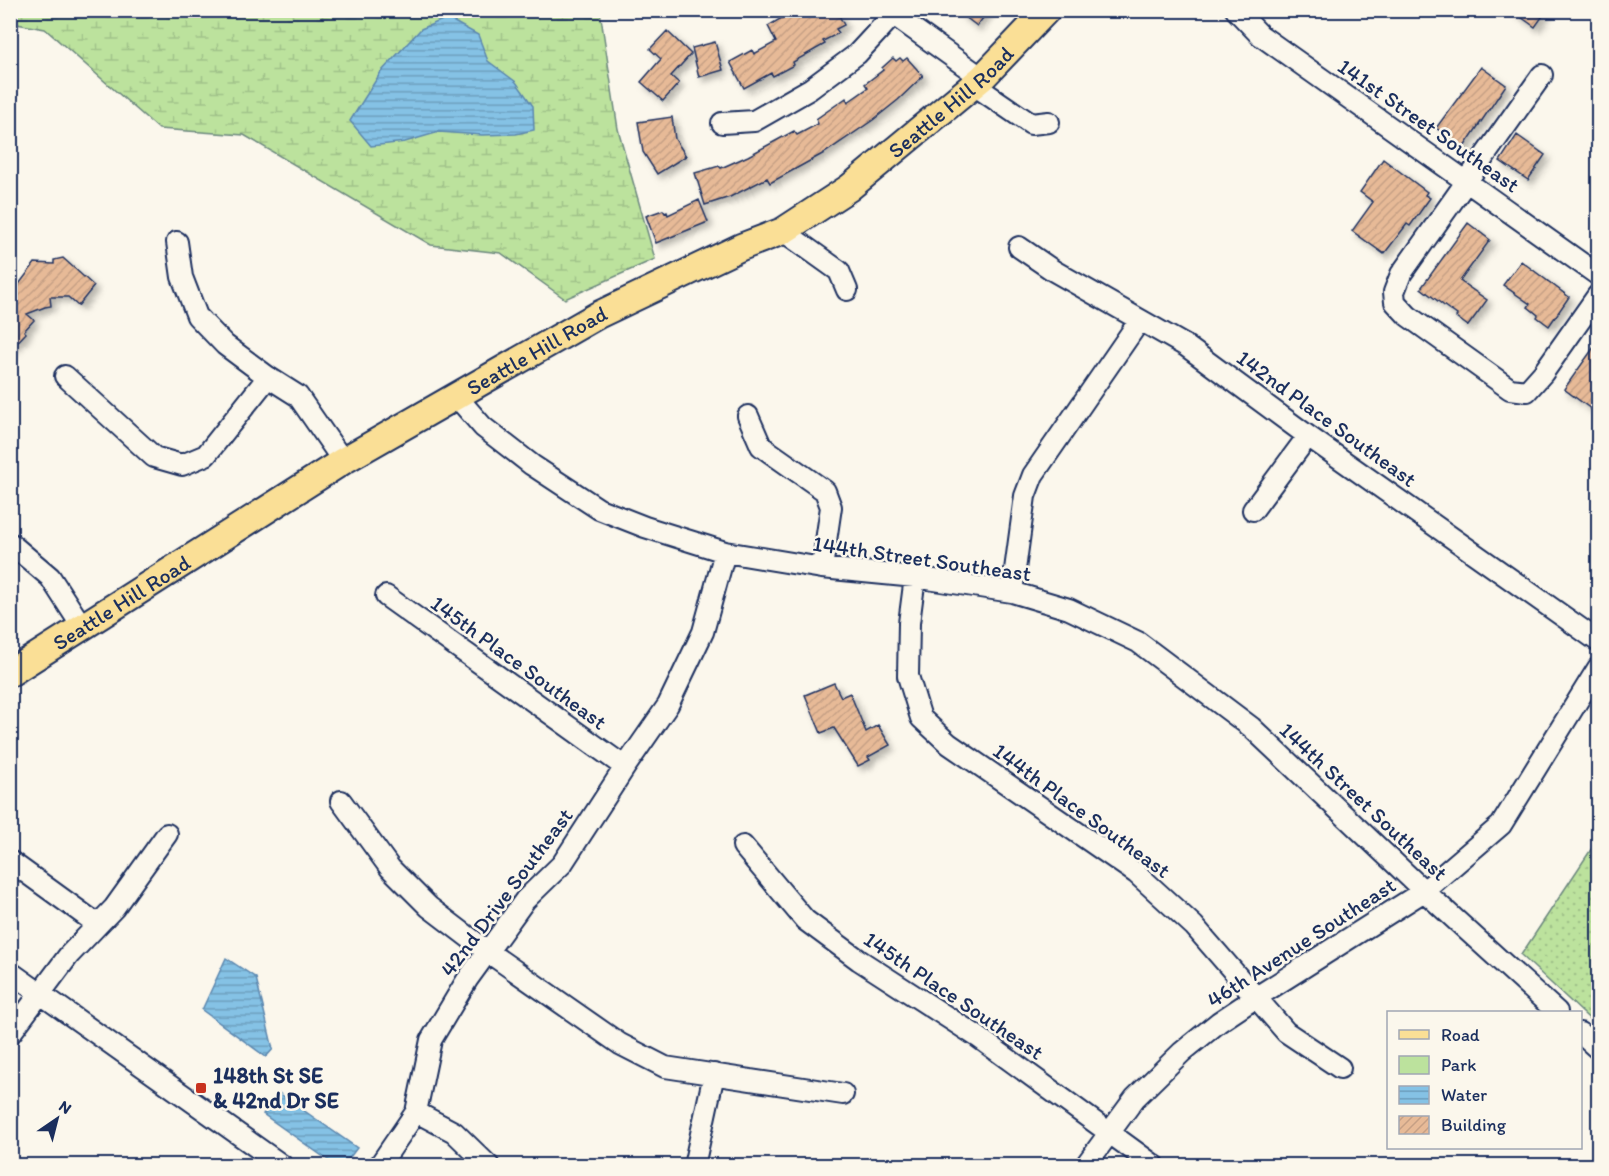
<svg xmlns="http://www.w3.org/2000/svg" width="1609" height="1176" font-family="Itim,sans-serif">
<style>
.green{fill:url(#green-dots);stroke:#6c887e;stroke-width:1.5}
.wetland{fill:url(#wetland-marsh);stroke:#6c887e;stroke-width:1.5}
.water{fill:url(#water-rules);stroke:#5b87af;stroke-width:1.5}
.building{fill:url(#building-hatch);stroke:#1b2f5e;stroke-width:1.5;filter:url(#shadow)}
.lines{fill:none;stroke-linecap:round;stroke-linejoin:round}
.minor-casing{stroke:#1b2f5e;stroke-width:24}
.major-casing{stroke:#1b2f5e;stroke-width:30}
.minor{stroke:#fbf7ec;stroke-width:20}
.major{stroke:#fadf96;stroke-width:26}
.poi-dot{fill:#c8321e;stroke:#fbf7ec;stroke-width:2}
.labels{text-anchor:middle;stroke-width:5;stroke-linejoin:round;paint-order:stroke}
.street-label{font-size:22px;fill:#1b2f5e;stroke:#fbf7ec}
.poi-label{font-size:22px;font-weight:bold;fill:#1b2f5e;stroke:#fbf7ec;text-anchor:start}
</style>
<defs>
<pattern id="green-dots" width="8" height="8" patternUnits="userSpaceOnUse" patternTransform="scale(1.5)"><rect width="8" height="8" fill="#bce29d"/><path d="M2 2h.1M6 6h.1" fill="none" stroke="#a1c28a" stroke-width="1.8" stroke-linecap="round"/></pattern>
<pattern id="wetland-marsh" width="20" height="14" patternUnits="userSpaceOnUse" patternTransform="scale(1.5)"><rect width="20" height="14" fill="#bce29d"/><path d="M1 5h8M5 5V1M11 12h8M15 12V8" fill="none" stroke="#a1c28a"/></pattern>
<pattern id="water-rules" width="6" height="5" patternUnits="userSpaceOnUse" patternTransform="scale(1.5)"><rect width="6" height="5" fill="#85c2e5"/><path d="M0 2.5h6" fill="none" stroke="#6c9ebd"/></pattern>
<pattern id="building-hatch" width="6" height="6" patternUnits="userSpaceOnUse" patternTransform="scale(1.5)"><rect width="6" height="6" fill="#e7ba97"/><path d="M-1 1l2-2M0 6l6-6M5 7l2-2" fill="none" stroke="#c6a085"/></pattern>
<filter id="shadow"><feDropShadow dx="4.5" dy="4.5" stdDeviation="3" flood-color="#0004"/></filter>
</defs>
<rect width="100%" height="100%" fill="#fbf7ec"/>
<filter id="ink" filterUnits="userSpaceOnUse"><feTurbulence type="fractalNoise" baseFrequency=".0167" numOctaves="2"/><feDisplacementMap in="SourceGraphic" scale="12" xChannelSelector="R" yChannelSelector="G"/><feConvolveMatrix kernelMatrix="1 2 1 2 8 2 1 2 1" color-interpolation-filters="sRGB"/></filter>
<g filter="url(#ink)">
<path class="green" d="M1596,842L1598,844V1027L1521,955Z"/>
<path class="wetland" d="M10,11H600L618,129L655,259L565,299L501,253L431,245L244,135L159,129L45,29L11,23Z"/>
<path class="water" d="M447,18L478,35L488,61L516,82L533,106L534,130L516,134L482,135L439,132L405,142L371,146L350,121L381,72L421,29Z
M226,958L256,978L273,1049L266,1057L202,1010Z
M279,1093L357,1148L344,1165H335L263,1114Z"/>
<path class="building" d="M795,10H806L809,16L819,10H836L844,25L836,29L839,33L823,41L825,44L793,62L794,65L773,76L771,73L744,88L730,62L752,50L754,54L776,42L768,26Z
M956,10H989L977,26Z
M1511,10H1547L1535,27Z
M667,31L691,54L671,76L679,83L663,101L641,82L661,59L650,49Z
M715,42L723,70L699,77L692,48Z
M893,58L896,61L900,58L903,61L907,58L923,76L898,100L873,120L826,152L770,183L767,178L730,197L705,205L695,173L719,166L721,168L748,156L794,131L797,135L818,124L816,119L846,98L848,102L868,88L865,84L883,70L882,68Z
M1481,67L1506,85L1464,147L1436,128Z
M672,117L675,139L686,156L657,174L643,152L638,122Z
M1517,135L1545,155L1528,180L1500,161Z
M1383,159L1427,192L1425,195L1430,198L1410,226L1407,224L1384,254L1352,231L1373,202L1360,192Z
M699,200L708,222L656,243L646,216L663,210L665,213L667,212L668,215Z
M1468,223L1490,240L1460,281L1487,300L1468,326L1456,317L1457,315L1447,308L1421,288Z
M63,258L94,286L78,306L68,297H50L51,306L45,307L27,314L34,320L24,331L26,333L10,350V296L35,263L54,264V260Z
M1521,261L1569,297L1549,326L1537,317L1538,315L1528,307L1530,304L1503,285Z
M1599,340V399L1591,409L1564,389Z
M834,683L841,697L850,693L866,732L878,725L890,745L868,757L870,760L858,766L834,728L821,733L805,695Z"/>
<g class="lines">
<defs>
<path id="minor" d="M887,10L982,78
M1236,10L1260,35L1598,275
M1542,75L1401,274L1394,292L1395,302L1408,316L1510,389L1527,391L1543,373L1598,295
M974,85L1031,124L1049,122
M722,123L754,121L810,89L857,54L893,15
M783,231L839,271L847,290
M177,242L182,277L197,316L225,345L268,377L298,396L343,461
M1019,247L1054,271L1186,346L1308,436L1598,641
M65,376L154,457L182,465L206,455L268,377
M457,397L483,427L532,465L599,509L645,527L725,552L822,568L915,577L1012,592L1069,609L1138,642L1251,727L1424,891L1557,1012
M748,416L761,446L825,491L831,507L822,568
M1253,510L1308,436
M10,543L50,577L83,628
M915,577L909,623L908,676L921,718L949,744L1136,873L1194,926L1286,1032L1340,1068
M1012,592L1025,496L1033,475L1140,320
M386,596L625,767
M341,801L390,868L429,907L488,952L620,1044L665,1067L843,1094
M743,846L805,920L859,960L978,1037L1155,1166
M10,861L97,924
M10,972L283,1166
M1580,1033L1598,1049
M10,1034L69,955L114,908L167,834
M416,1112L454,1132L489,1166
M379,1166L416,1112L431,1040L467,980L525,900L562,864L625,767L668,705L703,632L725,552
M694,1166L714,1074
M1085,1166L1135,1098L1182,1052L1219,1022L1255,998L1424,891L1501,825L1598,668"/>
<g id="major">
<path id="s1" d="M10,673L343,461L598,315L741,247L783,231L849,188L982,78L1047,10"/>
</g>
</defs>
<use href="#minor" class="minor-casing"/>
<use href="#major" class="major-casing"/>
<use href="#minor" class="minor"/>
<use href="#major" class="major"/>
</g>
</g>
<rect class="poi-dot" x="195" y="1082" width="12" height="12" rx="3"/>
<g class="labels">
<g class="street-label">
<text dy="8" stroke="none"><textPath href="#s1" startOffset="1104">Seattle Hill Road</textPath></text>
<text transform="translate(1429 125) rotate(35)" y="8">141st Street Southeast</text>
<text dy="8" stroke="none"><textPath href="#s1" startOffset="618">Seattle Hill Road</textPath></text>
<text transform="translate(1327 418) rotate(36)" y="8">142nd Place Southeast</text>
<text transform="translate(922 558) rotate(8)" y="8">144th Street Southeast</text>
<text dy="8" stroke="none"><textPath href="#s1" startOffset="132">Seattle Hill Road</textPath></text>
<text transform="translate(519 662) rotate(36)" y="8">145th Place Southeast</text>
<text transform="translate(1364 801) rotate(43)" y="8">144th Street Southeast</text>
<text transform="translate(1082 810) rotate(36)" y="8">144th Place Southeast</text>
<text transform="translate(506 892) rotate(-53)" y="8">42nd Drive Southeast</text>
<text transform="translate(1301 942) rotate(-33)" y="8">46th Avenue Southeast</text>
<text transform="translate(954 995) rotate(34)" y="8">145th Place Southeast</text>
</g>
<g class="poi-label">
<text x="213" y="1083">148th St SE<tspan x="213" dy="25">&amp; 42nd Dr SE</tspan></text>
</g>
</g>
<rect width="1609" height="1176" fill="none" stroke="#fbf7ec" stroke-width="36"/>
<rect x="18" y="18" width="1573" height="1140" fill="none" stroke="#1b2f5e" stroke-width="2" filter="url(#ink)"/>
<rect x="1387" y="1011" width="195" height="138" fill="#fbf7ec" stroke="#a1a7b3" stroke-width="1.5"/>
<rect x="1399" y="1030" width="30" height="9" fill="#fadf96" stroke="#a1a7b3" stroke-width="1.5"/>
<text x="1441" y="1041" font-size="18" fill="#1b2f5e">Road</text>
<rect x="1399" y="1056" width="30" height="18" fill="#bce29d" stroke="#a1a7b3" stroke-width="1.5"/>
<text x="1441" y="1071" font-size="18" fill="#1b2f5e">Park</text>
<rect x="1399" y="1086" width="30" height="18" fill="url(#water-rules)" stroke="#a1a7b3" stroke-width="1.5"/>
<text x="1441" y="1101" font-size="18" fill="#1b2f5e">Water</text>
<rect x="1399" y="1116" width="30" height="18" fill="url(#building-hatch)" stroke="#a1a7b3" stroke-width="1.5"/>
<text x="1441" y="1131" font-size="18" fill="#1b2f5e">Building</text>
<g transform="translate(57 1119) rotate(35)" stroke="#fbf7ec" stroke-width="4.5" paint-order="stroke">
<path d="M0-4.5L10 22L0 15L-10 22Z" fill="#1b2f5e"/>
<text y="-9" font-size="16" font-weight="bold" text-anchor="middle" fill="#1b2f5e">N</text>
</g>
</svg>
